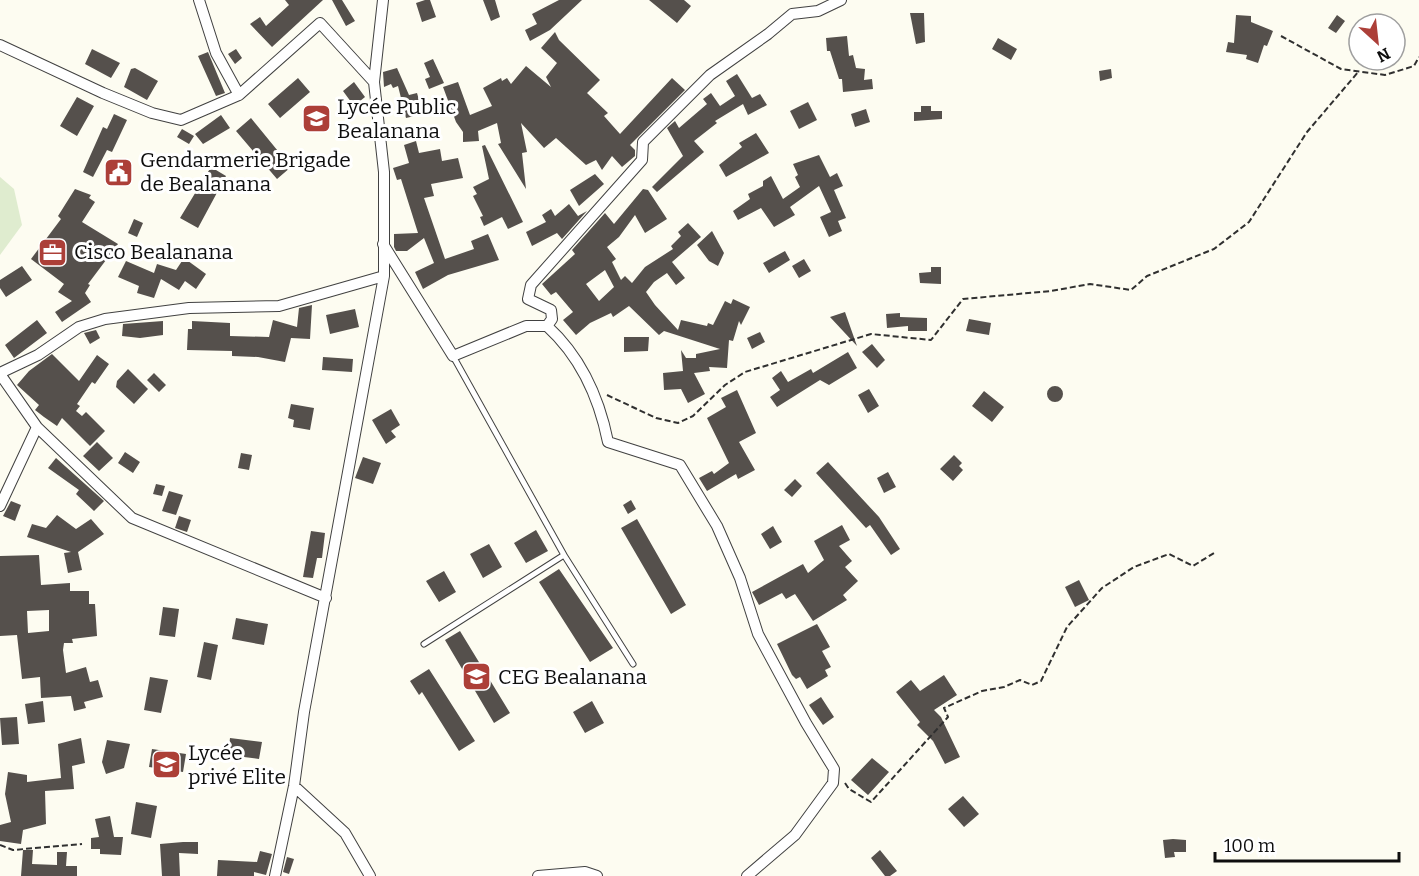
<svg xmlns="http://www.w3.org/2000/svg" width="1419" height="876" font-family="Bitter,serif">
<style>
.pitch{fill:#dfeccf}
.building{fill:#55504c;fill-rule:evenodd}
.lines{fill:none;stroke-linecap:round;stroke-linejoin:round}
.service-casing{stroke:#414141;stroke-width:7}
.minor-casing{stroke:#414141;stroke-width:12}
.path{stroke:#303030;stroke-width:2;stroke-dasharray:6 3;stroke-linecap:butt}
.service{stroke:#fff;stroke-width:5}
.minor{stroke:#fff;stroke-width:10}
.labels{text-anchor:middle;stroke-width:6;stroke-linejoin:round;paint-order:stroke}
.poi-label{font-size:21px;fill:#0e0e0e;stroke:#fff;text-anchor:start}
</style>
<rect width="100%" height="100%" fill="#fdfcf1"/>
<path class="pitch" d="M0,177L14,189L22,225L0,255Z"/>
<path class="building" d="M285,0H323L272,47L250,24L260,17L266,26L289,5Z
M332,0H342L355,21L346,26Z
M425,0H430L436,17L422,22L416,3Z
M483,0H495L500,17L491,21Z
M559,0H582L550,30L530,41L525,30L537,24L532,14Z
M649,0H684L691,6L677,23Z
M910,13H924L925,42L916,44Z
M1236,15L1251,16V22L1273,31L1267,46L1264,45L1258,63L1246,59L1247,55L1226,52L1228,42L1234,43Z
M1337,15L1345,21L1336,33L1328,28Z
M555,32L559,40L600,80L587,93L608,113L604,116L620,134L672,78L685,90L630,145L635,150V156L622,167L612,156L602,170L596,160L586,165L556,138L544,148L521,123L527,152L522,153L526,189L498,144L501,143L497,123L478,131L479,141L463,142V132L456,122L443,87L458,82L470,115L492,106L483,88L501,78L502,81L507,78L511,84L526,66L551,87L546,77L557,63L541,48Z
M847,36L849,56L853,55L856,68L865,69L864,80L872,79L873,89L843,92L842,79H839L830,51H827L826,38Z
M998,38L1017,49L1011,60L992,49Z
M92,49L120,63L111,78L85,64Z
M236,49L242,58L235,64L228,54Z
M208,52L225,93L216,96L198,56Z
M433,59L444,83L429,89L425,79L430,77L424,63Z
M135,68L158,81L147,100L124,87L131,69Z
M397,68L409,95L417,93L423,114L406,118L398,86L393,88L391,84L384,87L383,72Z
M1111,69L1112,78L1100,81L1099,71Z
M737,74L752,98L760,94L767,105L748,115L743,104L715,121L717,123L694,141L704,152L657,192L652,187L683,156L667,128L675,121L679,128L707,104L703,99L711,93L720,106L735,96L726,81Z
M298,78L310,92L280,118L268,104Z
M354,82L365,97L354,106L343,91Z
M77,97L94,106L77,136L60,126Z
M808,102L817,120L799,129L790,111Z
M921,106H931V111H942V119L914,121V112H921Z
M866,109L870,122L855,127L851,114Z
M114,114L127,120L112,152L107,150L93,177L83,172L103,127L107,129Z
M221,115L230,128L203,144L195,134Z
M251,118L291,167L277,179L236,131Z
M182,129L194,136L189,144L177,137Z
M756,133L769,153L726,177L719,165L742,147L739,143Z
M416,141L419,153L440,149L442,161L458,158L463,178L431,184L434,196L424,198L445,259L474,249L471,241L488,234L499,260L448,275L423,289L415,272L434,263L424,238L407,251H396L394,247V234L418,233L401,179L397,180L393,168L409,163L404,145Z
M485,145L523,222L508,229L502,217L484,226L480,217L483,216L473,196L477,194L473,187L489,179L482,146Z
M819,155L830,177L837,173L843,186L834,190L846,218L838,221L842,231L829,237L820,217L831,212L819,186L790,207L795,215L774,227L761,208L738,220L733,211L750,199L748,194L763,186V181L771,176L783,199L800,187L795,177L798,175L793,164Z
M211,167L226,176L198,228L180,218Z
M595,174L604,184L579,206L570,190Z
M75,189L91,195L89,198L95,202L82,222L118,244L88,284L90,285L85,293L91,302L62,322L55,312L72,301L58,292L64,284L31,259L61,219L58,216Z
M643,189L648,190L667,219L645,233L635,215L619,237L607,247L616,259L612,262L621,280L625,276L632,283L645,267L673,249L671,246L681,236L678,232L688,223L701,237L672,262L685,278L676,285L667,273L654,282L646,292L655,305L678,330L681,320L707,326L708,323L713,325L725,301L731,304L733,299L750,307L741,325L739,321L733,341L729,340L727,368L709,367L710,371L694,373L705,394L688,403L681,389L664,390L663,373L683,371L681,350L686,358H696V354L720,349L664,331L659,335L629,306L613,317L611,313L590,323L576,335L563,320L573,312L556,292L551,295L542,284L575,254L572,250L605,213L614,224ZM605,270L614,287L599,301L586,284Z
M569,204L578,216L587,211L562,239L557,233L532,246L526,232L546,222L542,215L551,209L555,216Z
M134,219L143,223L137,237L128,233Z
M712,231L724,253L718,266L709,261L697,245Z
M785,251L790,260L769,273L763,263Z
M184,258L206,274L196,289L185,281L179,290L161,279L154,298L137,293L139,286L118,277L126,261L154,273L157,264L176,270Z
M804,259L811,271L799,278L792,266Z
M22,266L32,280L6,297L0,288V280Z
M931,267H941V284L920,283L919,273L931,272Z
M312,305L310,339L291,338L285,362L258,357L232,356V351L187,350L188,329H192V321L230,323V336L269,337L273,320L297,327L299,308Z
M355,309L359,327L330,334L326,315Z
M845,312L857,346L830,317Z
M900,313V317L927,318V331H908V326L887,328L886,314Z
M969,319L991,323L989,335L966,331Z
M37,320L47,333L14,358L5,345Z
M163,321V335L140,338L122,336L123,324Z
M96,330L100,338L90,344L84,333Z
M760,332L765,342L752,349L747,338Z
M624,337H649L648,351L624,352Z
M872,344L885,360L877,368L862,352Z
M848,352L857,368L829,385L820,380L777,407L770,397L780,390L772,378L781,371L788,382L811,369L813,373Z
M52,354L79,381L97,355L109,364L95,384L92,382L77,404L80,406L76,411L82,416L86,412L105,431L90,446L62,418L57,426L44,417L35,410L39,405L17,385L29,371Z
M323,357L353,359L352,372L322,370Z
M128,369L148,389L134,404L116,387L117,381Z
M154,373L166,385L159,392L147,380Z
M1047 394a8 8 0 1 1 16 0a8 8 0 1 1-16 0Z
M869,389L879,406L868,413L858,395Z
M737,390L756,433L739,442L755,470L738,479L736,474L707,491L699,478L712,471L714,474L729,463L707,418L726,407L721,398Z
M984,391L1004,407L992,422L972,406Z
M291,404L314,408L310,430L293,427L294,420L288,418Z
M391,409L400,425L391,431L396,437L386,444L372,420Z
M97,442L113,458L99,471L83,456Z
M125,452L140,462L133,473L118,463Z
M241,453L252,455L249,470L238,468Z
M954,455L962,463L959,466L963,470L953,481L940,469Z
M363,457L381,463L373,484L355,478Z
M56,458L104,501L94,511L76,494L79,490L48,468Z
M828,462L879,517L900,549L891,555L870,525L866,528L816,473Z
M888,472L896,487L884,493L877,478Z
M795,479L802,486L792,497L784,490Z
M156,484L165,486L162,496L153,494Z
M169,491L183,495L176,515L162,511Z
M631,500L636,509L628,514L623,505Z
M11,501L21,505L15,521L3,516Z
M57,515L76,529L91,519L104,534L78,552L82,570L68,573L64,553L71,552L27,537L32,524L46,528Z
M179,516L191,520L187,532L175,528Z
M637,519L686,605L671,614L621,528Z
M842,525L850,540L839,546L852,561L845,567L858,581L843,595L847,600L813,621L795,594L786,599L782,593L759,605L752,592L803,564L808,573L824,560L814,541Z
M773,526L782,542L770,549L761,534Z
M536,530L548,551L526,563L514,543Z
M311,531L325,533L322,558H317L313,578L303,577Z
M489,544L502,567L483,578L470,554Z
M39,555L41,585L70,583V591H89V604H95L97,636L72,639L73,643H64L63,650L66,673L86,667L90,682L98,680L103,697L84,702L86,708L74,711L71,696L41,698L40,677L22,679L17,635L0,636V556ZM49,610V631L28,633L27,611Z
M559,569L613,648L590,662L539,582Z
M444,571L456,592L439,602L426,581Z
M1079,580L1089,600L1075,607L1065,587Z
M163,607L179,609L175,637L159,635Z
M236,618L268,624L264,645L232,639Z
M817,624L830,647L822,651L831,667L825,670L828,676L807,689L800,677L796,679L792,675L777,644Z
M460,631L510,713L494,723L445,640Z
M204,642L218,645L211,680L197,677Z
M429,669L475,741L459,751L422,692L419,695L410,681Z
M944,675L957,695L934,710L941,717L960,757L945,764L933,741L917,725L920,722L896,692L911,680L920,691Z
M150,677L168,680L161,713L144,710Z
M821,697L834,717L823,725L809,705Z
M43,701L45,722L28,724L25,704Z
M592,701L604,723L585,733L573,712Z
M17,717L19,744L2,745L0,718Z
M81,738L85,763L72,766L74,789L45,791L46,824L23,830L21,844L0,841V825L11,822L5,794L8,772L27,775V782L61,778L58,744Z
M230,738L262,742L259,759L228,755Z
M107,740L130,744L124,768L106,774L102,762Z
M152,749L186,754L183,772L149,767Z
M872,758L889,772L868,795L851,780Z
M963,796L979,814L964,827L948,809Z
M136,802L157,806L151,838L131,834Z
M110,816L114,837H123L121,855L100,854V849H91V838L99,837L95,819Z
M1173,839L1186,840V852H1174L1175,857L1165,858L1163,840Z
M183,842H198V854L179,853L180,876H162L160,844Z
M23,850H33L32,864L57,865V852H67L66,866H77V876H21Z
M880,850L897,871L890,876H885L871,858Z
M260,851L272,854L266,875L254,872V876H217L218,860L257,862Z
M287,857L294,859L289,874L283,872Z"/>
<g class="lines">
<defs>
<path id="service" d="M564,555L633,664
M424,644L564,555L453,356"/>
<path id="minor" d="M199,0L216,53L239,95
M0,45L103,93L152,113L181,120L239,95L320,23L374,82
M383,244L453,356L526,326H547C581,357 599,397 608,442L680,465L717,526L740,578L758,634L806,723L834,769L833,783L795,835L747,876
M547,326L552,319L551,310L528,299L531,285L642,160L643,142L710,75L768,34L792,14L818,11L841,0
M0,373L38,355L79,327L105,319L189,308L279,306L384,276
M0,374L37,427L132,518L326,598
M0,506L37,427
M294,786L345,833L370,876
M275,876L294,786L304,712L384,276V172L374,82L383,0
M538,876L585,872L597,876"/>
</defs>
<use href="#service" class="service-casing"/>
<use href="#minor" class="minor-casing"/>
<path class="path" d="M1281,36L1341,69L1385,75L1414,66L1419,57
M607,395L656,418L678,423L693,416L725,385L745,372L871,334L931,340L963,299L1051,291L1090,284L1131,290L1147,276L1214,249L1249,222L1307,132L1359,71
M845,783L849,789L871,802L948,717L944,708L982,691L1004,687L1020,680L1032,685L1041,681L1067,627L1102,588L1134,567L1169,554L1193,566L1214,553
M0,845L13,850L82,844"/>
<use href="#service" class="service"/>
<use href="#minor" class="minor"/>
</g>
<defs>
<symbol id="school-square" viewBox="-11 -11 22 22"><rect x="-9" y="-9" width="18" height="18" rx="4" fill="#ac3f38" stroke="#fff"/><path d="M0-5L7-2L0 1L-7-2ZM-4 1L0 2.5L4 1V4Q0 6-4 4Z" fill="#fff"/></symbol>
<symbol id="civic-square" viewBox="-11 -11 22 22"><rect x="-9" y="-9" width="18" height="18" rx="4" fill="#ac3f38" stroke="#fff"/><path d="M-.6-6.5H3V-4.5H.6V-3L4-1V1h2V6H-6V1h2V-1L-.6-3ZM-1.2 2.5V6h2.4V2.5Z" fill="#fff"/></symbol>
<symbol id="office-square" viewBox="-11 -11 22 22"><rect x="-9" y="-9" width="18" height="18" rx="4" fill="#ac3f38" stroke="#fff"/><path d="M-6-3h4V-5.5h4V-3h4V5H-6ZM-1-4.5V-3h2v-1.5ZM-6 0V1H6V0Z" fill="#fff"/></symbol>
</defs>
<g fill-rule="evenodd">
<use href="#school-square" x="300" y="102" width="33" height="33"/>
<use href="#civic-square" x="102" y="156" width="33" height="33"/>
<use href="#office-square" x="36" y="236" width="33" height="33"/>
<use href="#school-square" x="460" y="660" width="33" height="33"/>
<use href="#school-square" x="150" y="748" width="33" height="33"/>
</g>
<g class="labels">
<g class="poi-label">
<text x="337" y="114">Lycée Public<tspan x="337" dy="24">Bealanana</tspan></text>
<text x="140" y="167">Gendarmerie Brigade<tspan x="140" dy="24">de Bealanana</tspan></text>
<text x="74" y="259">Cisco Bealanana</text>
<text x="498" y="684">CEG Bealanana</text>
<text x="188" y="760">Lycée<tspan x="188" dy="24">privé Elite</tspan></text>
</g>
</g>
<g transform="translate(1377 42) rotate(153)"><circle r="28" fill="#ffffff" stroke="#9f9f9f" stroke-width="1.5"/>
<path d="M0-4.5L10 22L0 15L-10 22Z" fill="#ac3f38"/>
<text y="-9" font-size="16" font-weight="bold" text-anchor="middle" fill="#0e0e0e">N</text>
</g>
<path d="M1215 852v9h184v-9" fill="none" stroke="#0e0e0e" stroke-width="3"/>
<text x="1224" y="852" font-size="18" fill="#0e0e0e" stroke="#ffffff" stroke-width="4.5" paint-order="stroke">100 m</text>
</svg>
